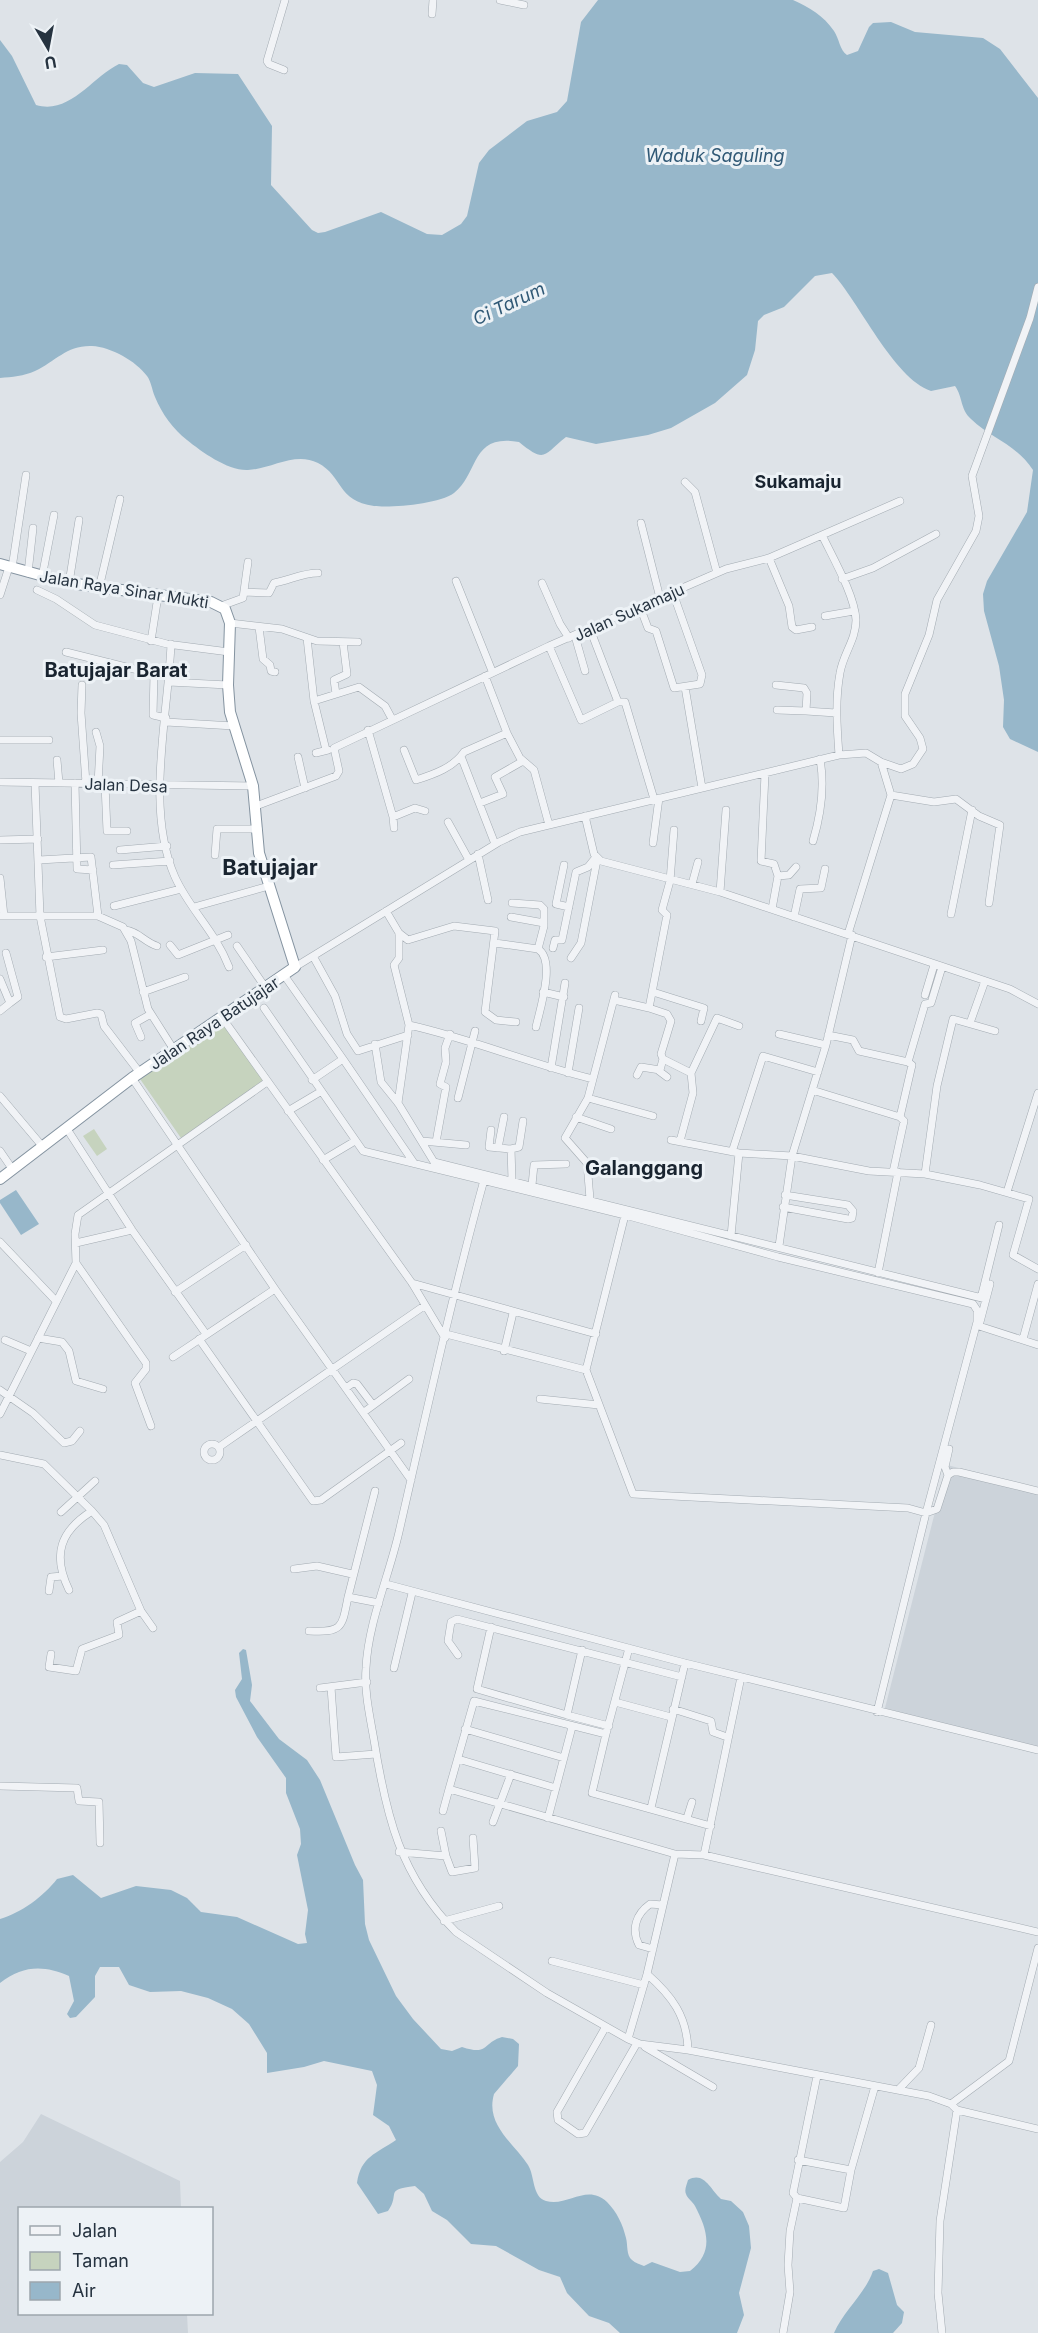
<svg xmlns="http://www.w3.org/2000/svg" width="1038" height="2333" font-family="Inter,sans-serif">
<style>
.built{fill:#ccd3da}
.green{fill:#c6d3be}
.water{fill:#97b7ca}
.lines{fill:none;stroke-linecap:round;stroke-linejoin:round}
.minor-casing{stroke:#a3abb2;stroke-width:8}
.highway-casing{stroke:#8493a0;stroke-width:12}
.minor{stroke:#f1f3f6;stroke-width:7}
.highway{stroke:#fff;stroke-width:10}
.labels{text-anchor:middle;stroke-width:6;stroke-linejoin:round;paint-order:stroke}
.street-label{font-size:16px;fill:#263340;stroke:#edf2f6}
.water-label{font-size:18px;font-style:italic;fill:#2f5875;stroke:#edf2f6}
.neighbourhood-label{font-size:18px;font-weight:bold;fill:#192430;stroke:#edf2f6}
.quarter-label{font-size:20px;font-weight:bold;fill:#192430;stroke:#edf2f6}
.district-label{font-size:22px;font-weight:bold;fill:#192430;stroke:#edf2f6}
</style>
<rect width="100%" height="100%" fill="#dee3e8"/>
<path class="built" d="M947,1465L1038,1488V1751L885,1708Z
M41,2114L180,2181L181,2208H20V2314H187L188,2333H0V2162L23,2142Z"/>
<path class="green" d="M223,1021L265,1081L181,1138L140,1079Z
M94,1129L107,1149L97,1156L83,1136Z"/>
<path class="water" d="M598,0H793C809,7 824,16 834,31C839,38 840,51 847,55L858,51L869,27L873,23L891,22L915,32L983,38L1000,49L1038,98V752L1010,739L1003,727L1004,700L999,666L984,611L983,594L987,581L1027,512L1033,470C1016,444 992,439 971,419C960,409 963,397 955,386L931,391C893,378 859,301 832,273L815,276L784,307L764,315L758,321L755,350L747,375L715,403L671,428L648,435L596,444L566,437C543,455 546,464 519,442C470,433 479,474 454,493C439,504 392,508 374,506C337,501 343,476 318,463C295,451 271,469 248,470C228,471 202,452 187,440C173,429 162,414 155,397C152,390 151,381 147,376C136,361 111,347 92,346C67,345 56,361 35,371C24,376 12,377 0,378V40L12,56L36,105C70,115 92,77 119,64L127,65L143,83L154,87L195,73L238,74L272,126L271,185L312,230L318,233L325,232L381,212L427,234L442,235L461,224L467,216L479,163L489,150L527,121L557,112L567,101L581,22Z
M16,1190L39,1224L21,1235L0,1203V1200Z
M243,1649L246,1650L252,1685L250,1701L279,1739L307,1760L320,1780L355,1865L363,1880L365,1924L369,1940L396,1996L413,2019L441,2049L452,2051L462,2047C489,2056 482,2043 502,2037L513,2039L519,2044L518,2066L494,2094C485,2125 514,2143 528,2165C535,2176 532,2197 546,2201C568,2207 587,2183 607,2202C617,2212 623,2225 626,2238C628,2245 626,2255 632,2260C635,2263 640,2264 644,2266L652,2262L680,2272L690,2271C715,2252 707,2229 695,2206C693,2202 687,2198 686,2194C684,2190 687,2184 688,2180C704,2171 710,2189 721,2199L731,2201L743,2212L749,2226L751,2248L739,2293L744,2315L737,2333H620L609,2323L589,2316L567,2293L560,2277L539,2270L496,2246L471,2244L447,2220L432,2211L424,2194L415,2186C383,2190 401,2193 388,2211L378,2214L357,2183C361,2156 376,2154 396,2140L389,2126L373,2115L377,2085L372,2071L324,2061L304,2067L267,2073V2053L249,2024L232,2009L208,1998L181,1991L150,1992L129,1985L119,1967H100L95,1976V1997L76,2017L70,2018L67,2014L74,2001L69,1976C44,1965 23,1965 0,1983V1919C21,1913 44,1896 57,1879L73,1875L101,1898L136,1886L171,1890L187,1898L201,1912L237,1917L298,1944L307,1943L305,1934L308,1910L297,1855L301,1844L300,1829L286,1793V1778L257,1737L236,1697L235,1690L242,1679L239,1653Z
M879,2269L888,2273L897,2305L904,2312L902,2323L893,2333H834C844,2310 865,2294 873,2271Z"/>
<g class="lines">
<defs>
<path id="minor" d="M500,0L524,5
M432,14L433,0
M284,70L269,64L267,61L285,0
M685,482L695,492L717,573
M641,523L660,598
M822,535L900,501
M769,558L789,606L792,627L796,630L812,627
M12,568L26,475
M28,573L33,528
M42,577L54,515
M842,579L873,568L936,534
M456,581L492,671
M69,583L79,520
M542,583L560,624L569,638
M99,588L120,499
M37,590L56,599L95,625L167,644L229,652
M244,592L269,593L274,583C290,580 302,573 318,573
M0,595L9,567
M221,606L243,598L248,562
M640,607L648,628L656,631L674,688L700,684L702,675L673,593
M825,616L854,611
M230,623L282,629L317,641L358,642
M259,627L263,659L270,665L271,671L275,672
M590,629L618,702H625L654,799
M575,636L585,671
M307,638L314,701L326,750
M151,641L158,596
M171,644C168,717 145,809 175,877C190,910 215,931 229,967
M549,646L581,720L618,702
M66,652L154,674L153,715L166,718
M485,676L507,733L520,758L534,770L549,825
M169,682L228,685
M82,685L81,713L86,783
M776,685L804,688L807,693L806,711L836,713
M685,687L702,788
M336,694L334,680L347,674L343,642
M314,701L359,687L385,706L392,719
M777,710L806,711
M166,722L234,726
M368,730L393,817L415,808L425,811
M96,732L100,746L98,784
M0,740H49
M404,750L416,780C435,774 454,767 464,752L507,733
M316,753L328,750
M298,757L305,788
M462,759L495,844
M57,760L59,783
M765,774L761,861L774,864L778,876L772,909
M0,782L253,786
M35,783L40,916L60,1017L66,1019L97,1013L101,1014L104,1026L140,1073
M75,783L77,869L93,870
M105,784L107,831H127
M891,795L934,802L956,799L979,816L1000,825L989,903
M480,803L503,794L495,777L523,761
M256,806L336,776L339,771L334,748L549,646L726,569L769,558L822,535C833,558 855,596 856,620C856,640 843,654 840,673C835,700 837,728 839,755
M585,816L594,854L601,861L720,892L1010,989L1038,1004
M393,817L394,828
M448,822L469,860
M0,840L38,839
M813,841C821,814 825,787 820,759
M653,843L659,798
M120,850L167,846
M478,854L488,900
M215,855L217,829H258
M39,860L91,857L98,916
M113,865L170,861
M564,865L556,904L569,907
M778,876L789,875L796,867
M0,878L4,916
M692,884L698,862
M720,892L726,810
M512,903L540,905L544,909V926L538,949C556,960 540,1009 536,1027
M114,906L181,889
M194,907L269,886
M386,911L399,933L408,940L454,926L495,931L485,1012L496,1020L516,1022
M951,914L972,810
M0,916H98L123,927L131,941L148,1009L174,1050
M511,917L544,923
M794,917L800,889L821,888L825,869
M125,930C138,931 144,942 157,946
M848,934L891,795L881,762
M495,943L538,949
M170,945L178,955L228,935
M237,946L265,987
M553,948L555,940H562L576,872L588,867L596,857
M6,953L18,997L10,1003
M313,956L335,996L347,1034L358,1051L408,1035
M46,957L103,950
M571,958L581,943L597,860
M295,967L499,842L520,832L839,755L866,753L881,762L901,769L913,764L923,749L920,738L905,716V694L929,635L937,600L976,531L979,516L972,476L1030,318L1038,287
M284,975L343,1059
M0,979L10,1003L0,1011
M143,992L185,977
M543,992L564,997
M653,992L704,1008L701,1021
M925,995L934,965
M614,1000L649,1008
M264,1008L363,1151L625,1215L778,1257L973,1304L977,1310V1322L926,1513L908,1508L633,1494L586,1370L625,1215
M221,1016L412,1283L445,1338
M970,1023L985,981
M409,1025C472,1039 530,1064 593,1079
M779,1034L826,1045
M828,1035L853,1040L859,1051L908,1062
M141,1037L135,1023L151,1014
M375,1044L381,1082L398,1103L434,1162L986,1299
M663,1059L691,1073
M551,1068L565,983
M659,1071L667,1077
M568,1073L579,1008
M637,1075L641,1067L660,1070L663,1059L661,1054L671,1021L667,1014L649,1008L667,915L662,910L670,881L674,830
M132,1078L275,1289L411,1480
M312,1080L343,1059L414,1163
M812,1090L900,1117
M0,1096L43,1147
M458,1098L475,1031
M588,1098L653,1116
M398,1103L409,1025L394,965L399,958V933
M288,1111L320,1092
M576,1117L611,1129
M67,1129L132,1230L206,1334
M491,1130L489,1147L511,1149L512,1180
M671,1140L739,1153L792,1156L869,1171L925,1174L980,1185L1029,1199L1013,1255L1038,1269
M422,1141L466,1145
M680,1141L693,1093L691,1073L717,1018L739,1026
M436,1142L446,1087L440,1084L446,1062L445,1048L450,1034
M498,1148L504,1117
M511,1149L519,1147L523,1121
M0,1151L13,1170
M732,1152L763,1056L818,1072
M323,1160L355,1141
M893,1172L904,1121L900,1117L912,1065L908,1062L925,1004L931,1003L942,967
M925,1174L937,1086L953,1019L995,1031
M484,1180C452,1296 426,1414 399,1532C389,1576 368,1623 366,1668C364,1691 370,1717 374,1740C386,1815 400,1876 456,1932L547,1993L628,2039
M532,1185L534,1165L566,1164
M1007,1192L1038,1093
M590,1199L587,1163L565,1138L588,1098L615,995
M783,1207L848,1219L852,1218L853,1211L848,1205L785,1195
M731,1236L739,1153
M0,1242L56,1301
M76,1243L132,1230
M779,1246L792,1156L826,1045L852,935
M76,1263L146,1363V1369L135,1383L151,1426
M878,1273L898,1172
M412,1283L596,1334
M175,1292L246,1245
M981,1298L999,1225
M980,1322L990,1284
M979,1326L1038,1345
M446,1334L586,1370
M38,1338L62,1342L69,1351L76,1381L103,1389
M199,1339L313,1501L321,1500L401,1443
M1023,1339L1038,1284
M5,1340L31,1351
M504,1351L513,1313
M173,1357L275,1289
M346,1388L353,1383L357,1384L373,1405
M0,1390L33,1413L64,1443L72,1441L80,1431
M540,1399L599,1405
M364,1412L409,1379
M0,1414L76,1263L75,1234L78,1215L267,1082
M204 1452a8 8 0 1 1 16 0a8 8 0 1 1-16 0Z
M219,1447L424,1306
M0,1455L44,1464L92,1511L104,1525L141,1611L153,1628
M948,1475L945,1467L949,1449
M375,1491L348,1597L379,1603
M61,1512L95,1481
M294,1569L317,1566L352,1574
M386,1584L685,1663L1038,1750
M69,1590C52,1555 60,1531 92,1511
M49,1591L51,1577L63,1576
M491,1627L477,1689L567,1715
M309,1631C343,1633 342,1627 348,1597
M629,1648L606,1734L474,1701L449,1789L675,1854L704,1855L1038,1932
M582,1650L567,1715L609,1726
M51,1654L49,1667L76,1671L82,1649L119,1635L117,1622L141,1611
M458,1655L448,1641L451,1622L457,1619L682,1677
M394,1668L412,1593
M331,1687L336,1757L376,1754
M320,1688L367,1682
M615,1702L671,1717
M673,1709L711,1721L713,1732L727,1737
M877,1712L926,1513L937,1509L948,1475L953,1472H959L1038,1491
M465,1729L564,1758
M606,1734L592,1793L711,1826
M458,1759L556,1788
M0,1786L77,1788L79,1801L99,1802L100,1843
M651,1808L685,1663
M443,1811L449,1789
M548,1818L572,1727
M687,1818L692,1802
M493,1822L511,1774
M399,1852L446,1856L441,1831
M675,1854L647,1974C672,1996 687,2016 688,2050L929,2096L951,2104L957,2110L940,2221L938,2293L942,2333
M704,1855L741,1677
M446,1856L452,1872L475,1868L473,1838
M444,1921L499,1906
M653,1949L639,1945C631,1929 636,1914 650,1904L663,1905
M552,1961L644,1985
M647,1974L628,2039L640,2044L688,2050
M605,2028L557,2112L558,2120L578,2134L585,2133L637,2043
M645,2047L713,2087
M898,2090L919,2068L931,2025
M951,2104L1009,2061L1038,1948
M957,2110L1038,2129
M798,2160L851,2170L875,2086
M797,2198L844,2208L851,2170
M783,2333L790,2292L788,2265L790,2231L797,2198L793,2193L817,2076"/>
<path id="highway" d="M0,564L69,583L211,602L225,609L230,623L228,685L230,712L253,786L259,853L295,967L132,1078L0,1179"/>
</defs>
<use href="#minor" class="minor-casing"/>
<use href="#highway" class="highway-casing"/>
<use href="#minor" class="minor"/>
<use href="#highway" class="highway"/>
</g>
<g class="labels">
<g class="street-label">
<text transform="translate(124 589) rotate(9)" y="6">Jalan Raya Sinar Mukti</text>
<text transform="translate(629 612) rotate(-24)" y="6">Jalan Sukamaju</text>
<text transform="translate(126 785) rotate(2)" y="6">Jalan Desa</text>
<text transform="translate(214 1023) rotate(-34)" y="6">Jalan Raya Batujajar</text>
</g>
<g class="water-label">
<text x="715" y="162">Waduk Saguling</text>
<text transform="translate(509 304) rotate(-25)" y="6">Ci Tarum</text>
</g>
<g class="neighbourhood-label">
<text x="798" y="488">Sukamaju</text>
</g>
<g class="quarter-label">
<text x="116" y="677">Batujajar Barat</text>
<text x="644" y="1175">Galanggang</text>
</g>
<g class="district-label">
<text x="270" y="875">Batujajar</text>
</g>
</g>
<rect x="18" y="2207" width="195" height="108" fill="#edf2f6" stroke="#9da6ad" stroke-width="1.5"/>
<rect x="30" y="2226" width="30" height="9" fill="#f1f3f6" stroke="#9da6ad" stroke-width="1.5"/>
<text x="72" y="2237" font-size="18" fill="#263340">Jalan</text>
<rect x="30" y="2252" width="30" height="18" fill="#c6d3be" stroke="#9da6ad" stroke-width="1.5"/>
<text x="72" y="2267" font-size="18" fill="#263340">Taman</text>
<rect x="30" y="2282" width="30" height="18" fill="#97b7ca" stroke="#9da6ad" stroke-width="1.5"/>
<text x="72" y="2297" font-size="18" fill="#263340">Air</text>
<g transform="translate(48 48) rotate(170)" stroke="#edf2f6" stroke-width="4.5" paint-order="stroke">
<path d="M0-4.5L10 22L0 15L-10 22Z" fill="#263340"/>
<text y="-9" font-size="16" font-weight="bold" text-anchor="middle" fill="#263340">U</text>
</g>
</svg>
